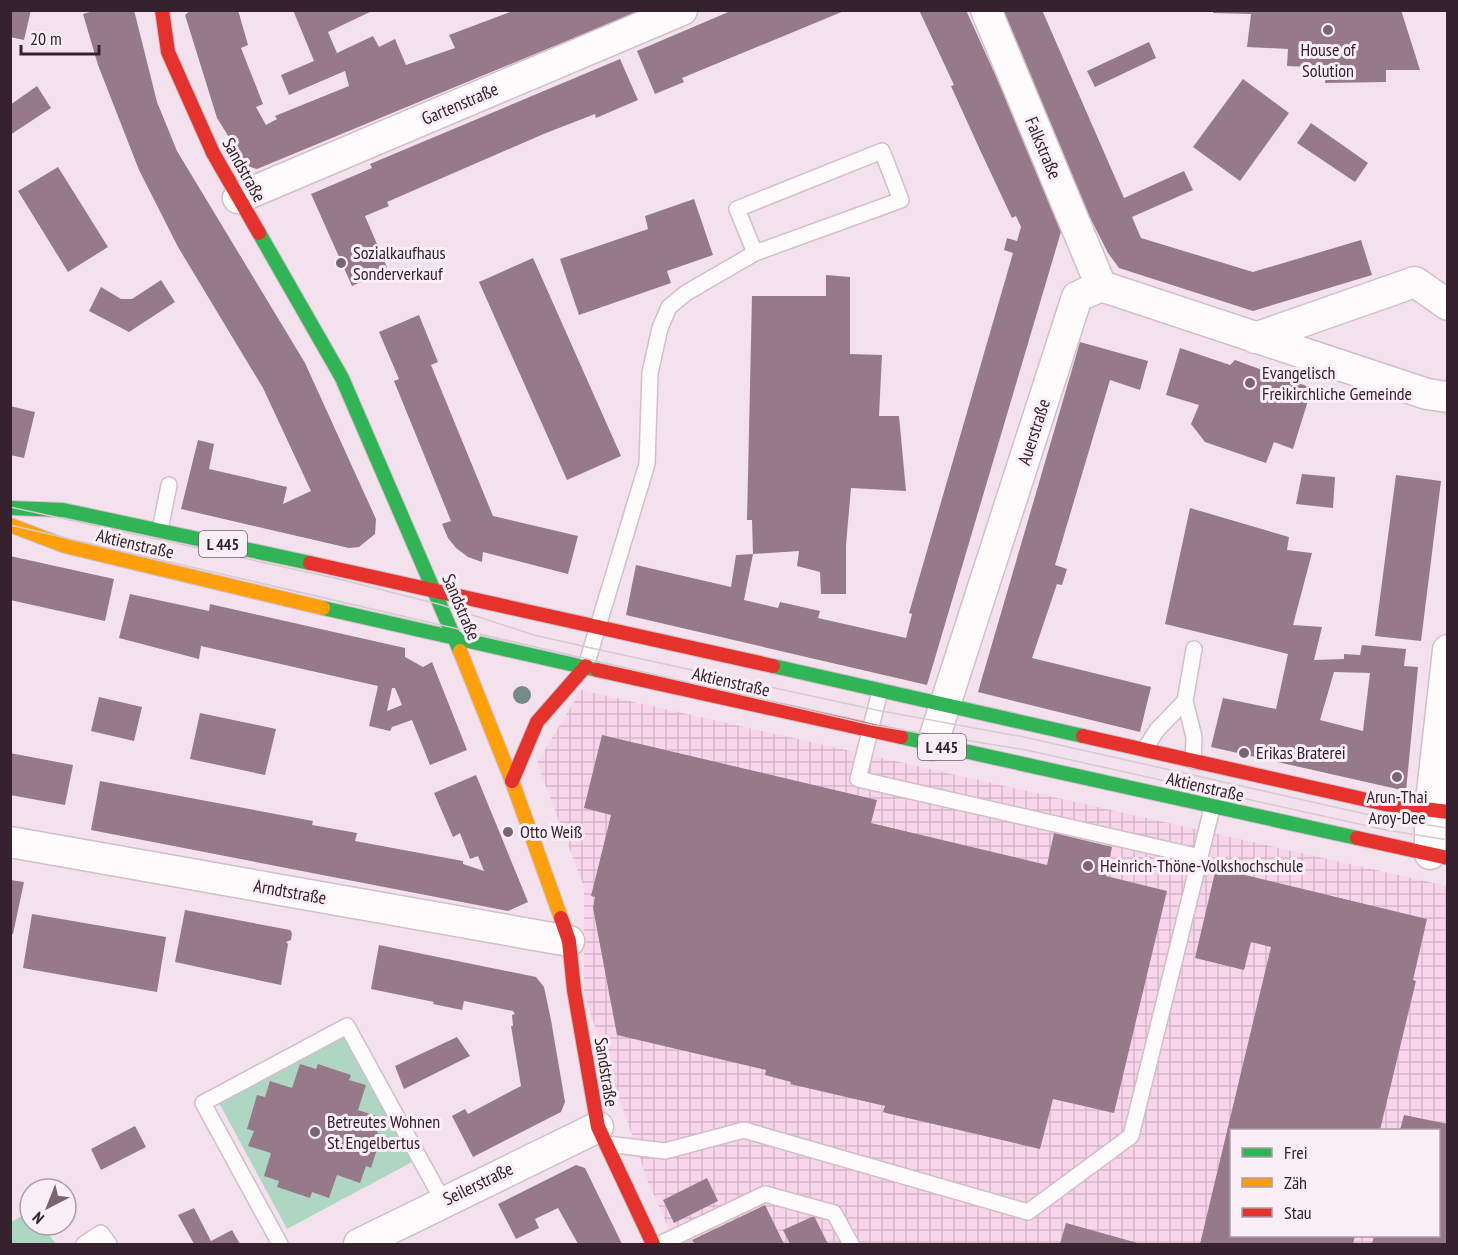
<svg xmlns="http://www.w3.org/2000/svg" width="1458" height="1255" font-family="'PT Sans Narrow',sans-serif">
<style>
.industrial{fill:url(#industrial-grid);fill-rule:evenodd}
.green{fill:#afd5c3}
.building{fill:#977a89;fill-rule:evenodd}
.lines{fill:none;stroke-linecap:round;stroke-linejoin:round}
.lane-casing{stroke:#d1bfca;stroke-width:18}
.street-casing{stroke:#d1bfca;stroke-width:33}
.fast-casing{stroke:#d1bfca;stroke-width:16}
.slow-casing{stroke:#d1bfca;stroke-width:16}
.jam-casing{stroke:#d1bfca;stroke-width:16}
.lane{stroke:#fdfbfc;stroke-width:15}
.street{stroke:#fdfbfc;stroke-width:30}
.fast{stroke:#30b455;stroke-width:14}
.slow{stroke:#ff9f0a;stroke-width:14}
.jam{stroke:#e5322d;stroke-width:14}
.tram{stroke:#d2cccf;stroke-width:1.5}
.tree{fill:#748c84}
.poi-dot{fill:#786571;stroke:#faeff6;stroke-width:2}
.labels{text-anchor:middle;stroke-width:6;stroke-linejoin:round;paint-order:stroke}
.shield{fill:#faeff6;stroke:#71606a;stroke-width:1.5}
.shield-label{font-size:16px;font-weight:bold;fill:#36222e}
.poi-label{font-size:18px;fill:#36222e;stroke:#faeff6;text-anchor:start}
.street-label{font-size:18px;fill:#36222e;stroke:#faeff6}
</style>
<defs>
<pattern id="industrial-grid" width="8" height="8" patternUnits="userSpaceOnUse" patternTransform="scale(1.5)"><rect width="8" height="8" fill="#f8d5eb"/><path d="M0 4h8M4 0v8" fill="none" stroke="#d5b7ca"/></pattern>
</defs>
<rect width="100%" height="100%" fill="#f3e2ed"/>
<path class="industrial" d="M581,690L1447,886V1244H676L648,1182L584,994V887L537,763ZM1232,1130H1438V1236H1232Z"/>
<path class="green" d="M346,1035L412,1162L287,1229L218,1101Z
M30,1211V1225H41L56,1244H11V1222Z"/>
<path class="building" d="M10,10H31L24,40L10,37Z
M97,10H134L157,102L177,151L305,363L376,519L375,534L359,547L349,548L181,509L198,440L214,444L209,469L287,487L283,504L311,491L263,388L178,247L139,170L98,65L83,14Z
M191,10H238L248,45L241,48L263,104L256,107L266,125L277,119L275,116L349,86L345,71L289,95L281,75L314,61L293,10H374L328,32L337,53L373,36L379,47L395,39L406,65L455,48L449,35L515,10L639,11L257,169L247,166L217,118L185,15Z
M733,10L844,11L682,78L684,82L655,94L637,51Z
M919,10H966L1063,225L927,685L626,615L636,565L731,587L736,555L753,554L744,600L778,608L780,602L820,611L818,618L906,638L912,614L909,613L1013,253L1004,250L1007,238L1017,241L1021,227L1016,216L1012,218L980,150L951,86L954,85Z
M997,10H1042L1124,198L1184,171L1193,190L1132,217L1141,238L1253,272L1361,240L1372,275L1253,311L1119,268L1108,253L1070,178Z
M1214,10H1401L1420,70H1386V82L1325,83L1327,68L1287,66L1288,49L1247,47L1251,14L1213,13Z
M1149,42L1156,58L1095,87L1087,71Z
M620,59L638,100L596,118L595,114L546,133L387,202L389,206L365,216L388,270L352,286L311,194L372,168L370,164Z
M1243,79L1289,113L1240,181L1193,147Z
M37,86L51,108L10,135V105Z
M1311,123L1368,163L1355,182L1297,143Z
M58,167L108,247L68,272L18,191Z
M694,199L713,255L667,271L671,283L579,315L560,259L648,229L645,216Z
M533,258L621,456L567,480L479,282Z
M826,275L850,277V354L882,355L879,416H899L906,491L851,488L846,545V594H821L820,572L797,566L799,551L753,554L752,520H747L752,296H826Z
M161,280L175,302L129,332L89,311L101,287L121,299H132Z
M419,315L438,362L431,365L493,516L578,536L568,574L483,552L482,562L468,557L456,548L448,538L442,524L451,521L394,381L399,379L379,332Z
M1080,342L1148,361L1140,390L1110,380L1055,565L1067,569L1062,585L1057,584L1032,658L1151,687L1140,732L978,692Z
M1180,348L1230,365L1235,360L1312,388L1293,449L1274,442L1266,463L1205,442L1191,424L1199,405L1166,395Z
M10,406L35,412L24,458L10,455Z
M1302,474L1335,477L1333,508L1296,504Z
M1396,475L1441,481L1421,641L1375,636Z
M1190,508L1289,537L1287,550L1312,553L1293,625L1322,627L1314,660L1344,659V654L1360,655L1362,645L1406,649L1404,666L1418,667L1406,791L1211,747L1223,698L1276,709L1288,654L1165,624ZM1334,672L1370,673L1363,731L1320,720Z
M10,556L114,579L105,621L10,600Z
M130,594L209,611L210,604L405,648V657L423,667L432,662L467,750L430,765L412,720L392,727L390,731L369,726L378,686L201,646L199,659L119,638ZM392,688H395L402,705L387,711Z
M99,697L142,707L134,741L91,731Z
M200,713L276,729L265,775L190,759Z
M602,735L877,800L871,823L1047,865L1054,833L1112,847L1106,876L1167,891L1114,1113L1053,1099L1040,1149L886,1113L883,1112L885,1106L790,1084L791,1082L765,1075L766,1070L617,1035L593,908L595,897L591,896L611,815L584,808Z
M10,753L73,765L65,805L10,795Z
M476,775L528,902L508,911L91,830L100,781L313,821L312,825L357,833L355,841L463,861V864L484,871L478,856L470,859L460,833L453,837L434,793Z
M1216,868L1427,919L1413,980L1416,981L1380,1130H1232V1236H1355L1353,1244H1200L1271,947L1251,942L1244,970L1195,958Z
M10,880L24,882L13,934L10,933Z
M185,910L290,930L292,933L291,940L286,942L288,944L281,985L175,962Z
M32,914L166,937L157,992L23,968Z
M379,945L536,977L544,987L551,1020L565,1102L561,1112L473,1157L452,1116L465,1109L468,1114L521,1086L511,1026H513L512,1015L515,1014L513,1011L464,1001L462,1010L433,1004L434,1002L371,989Z
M457,1037L470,1056L404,1089L395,1066Z
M300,1064L316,1069L318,1064L351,1075L349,1080L366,1085L358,1110L382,1118L377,1133L382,1134L371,1168L366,1166L360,1183L337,1175L329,1198L312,1192L310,1198L277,1187L279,1181L264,1176L271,1153L248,1146L254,1131L247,1129L257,1095L265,1097L270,1081L292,1088Z
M1404,1115L1448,1124V1244H1372L1374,1236H1438V1130H1400Z
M135,1126L146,1147L101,1170L91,1149Z
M576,1165L585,1168L622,1244H578L558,1208L535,1219L539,1228L516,1239L498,1204Z
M707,1178L718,1201L674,1223L663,1200Z
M765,1205L784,1244H695L692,1240Z
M194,1208L211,1241L232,1230L240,1244H194L178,1215Z
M814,1216L828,1244H790L783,1230Z
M1066,1223L1141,1244H1060Z"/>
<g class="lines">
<defs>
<path id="lane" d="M160,530L169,485
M586,666L647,464L650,373L660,328L669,307L686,293L755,253L737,209L882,151L901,200L755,253
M880,691L858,779L1200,857L1212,808
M1145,749L1157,730L1185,701
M1193,761L1194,737L1185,701L1194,649
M607,1144L665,1151L744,1130L1028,1212L1131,1136L1200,857
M84,1244L101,1233L109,1244
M280,1244L203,1103L347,1026L443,1201
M660,1244L765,1194L834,1213L851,1244"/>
<path id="street" d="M986,10L1101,286
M238,198L682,10
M1255,338L1415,282L1448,305
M932,745L1077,297L1101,286L1427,394L1448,397
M10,842L569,941
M1430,854V810L1448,650
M359,1244L598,1127"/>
<path id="fast" d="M259,233L342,378L460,651
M10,508L63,510L310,563
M323,608L597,670
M773,666L1083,736
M901,737L1357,838"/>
<path id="slow" d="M10,525L65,546L323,608
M460,651L512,781L561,918"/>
<path id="jam" d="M162,10L168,52L213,153L259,233
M310,563L773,666
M597,670L901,737
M1083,736L1385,804L1448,812
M512,781L537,722L586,666
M1357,838L1448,858
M561,918L569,941L574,990L598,1127L653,1244"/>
</defs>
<use href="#lane" class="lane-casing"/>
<use href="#street" class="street-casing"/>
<use href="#fast" class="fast-casing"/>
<use href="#slow" class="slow-casing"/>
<use href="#jam" class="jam-casing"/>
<use href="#lane" class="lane"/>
<use href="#street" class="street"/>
<use href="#fast" class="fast"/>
<use href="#slow" class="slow"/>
<use href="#jam" class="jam"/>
<path class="tram" d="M10,507L339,579L442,605L534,635L591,648L876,710L1024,737L1388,819L1448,828
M10,525L872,725L1026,750L1386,830L1448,840"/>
</g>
<circle class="tree" cx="522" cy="695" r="9"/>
<g class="poi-dot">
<circle cx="1328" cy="30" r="6"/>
<circle cx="341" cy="263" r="6"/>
<circle cx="1250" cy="383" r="6"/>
<circle cx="1244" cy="753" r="6"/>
<circle cx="1397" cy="777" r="6"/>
<circle cx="508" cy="832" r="6"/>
<circle cx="1088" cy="866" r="6"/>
<circle cx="315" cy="1132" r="6"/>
</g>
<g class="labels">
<g class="shield">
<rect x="199" y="531" width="48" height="26" rx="4.5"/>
<rect x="918" y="734" width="48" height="26" rx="4.5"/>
</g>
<g class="shield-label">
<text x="223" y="550">L 445</text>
<text x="942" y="753">L 445</text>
</g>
<g class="poi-label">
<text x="1328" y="56" text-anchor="middle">House of<tspan x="1328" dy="21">Solution</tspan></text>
<text x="353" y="259">Sozialkaufhaus<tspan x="353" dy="21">Sonderverkauf</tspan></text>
<text x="1262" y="379">Evangelisch<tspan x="1262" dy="21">Freikirchliche Gemeinde</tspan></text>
<text x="1256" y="759">Erikas Braterei</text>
<text x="1397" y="803" text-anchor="middle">Arun-Thai<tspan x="1397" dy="21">Aroy-Dee</tspan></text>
<text x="520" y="838">Otto Weiß</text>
<text x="1100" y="872">Heinrich-Thöne-Volkshochschule</text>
<text x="327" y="1128">Betreutes Wohnen<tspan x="327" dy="21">St. Engelbertus</tspan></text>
</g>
<g class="street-label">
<text transform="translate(460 104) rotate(-23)" y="6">Gartenstraße</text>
<text transform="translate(1043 148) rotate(67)" y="6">Falkstraße</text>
<text transform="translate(244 170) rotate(61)" y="6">Sandstraße</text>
<text transform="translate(1034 432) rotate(-72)" y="6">Auerstraße</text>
<text transform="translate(135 544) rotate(13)" y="6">Aktienstraße</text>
<text transform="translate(461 607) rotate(67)" y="6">Sandstraße</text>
<text transform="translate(731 682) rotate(13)" y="6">Aktienstraße</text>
<text transform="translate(1205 787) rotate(13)" y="6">Aktienstraße</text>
<text transform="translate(290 892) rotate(10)" y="6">Arndtstraße</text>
<text transform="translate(606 1072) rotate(81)" y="6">Sandstraße</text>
<text transform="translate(478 1184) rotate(-26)" y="6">Seilerstraße</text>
</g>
</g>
<rect width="1458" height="1255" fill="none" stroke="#36222e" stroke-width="24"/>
<rect x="1230" y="1129" width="210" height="108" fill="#faeff6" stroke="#ac9da6" stroke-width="1.5"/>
<rect x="1242" y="1148" width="30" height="9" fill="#30b455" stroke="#ac9da6" stroke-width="1.5"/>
<text x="1284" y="1159" font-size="18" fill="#36222e">Frei</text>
<rect x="1242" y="1178" width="30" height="9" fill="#ff9f0a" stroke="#ac9da6" stroke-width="1.5"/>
<text x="1284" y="1189" font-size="18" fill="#36222e">Zäh</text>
<rect x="1242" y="1208" width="30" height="9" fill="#e5322d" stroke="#ac9da6" stroke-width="1.5"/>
<text x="1284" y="1219" font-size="18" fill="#36222e">Stau</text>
<g transform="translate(48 1207) rotate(222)"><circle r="28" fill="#faeff6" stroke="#ac9da6" stroke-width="1.5"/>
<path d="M0-4.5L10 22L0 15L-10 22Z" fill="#786571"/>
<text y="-9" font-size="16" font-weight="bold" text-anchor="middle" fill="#36222e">N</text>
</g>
<path d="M21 45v9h78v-9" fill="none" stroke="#36222e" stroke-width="3"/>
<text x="30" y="45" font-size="18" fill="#36222e" stroke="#faeff6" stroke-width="4.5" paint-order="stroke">20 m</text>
</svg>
